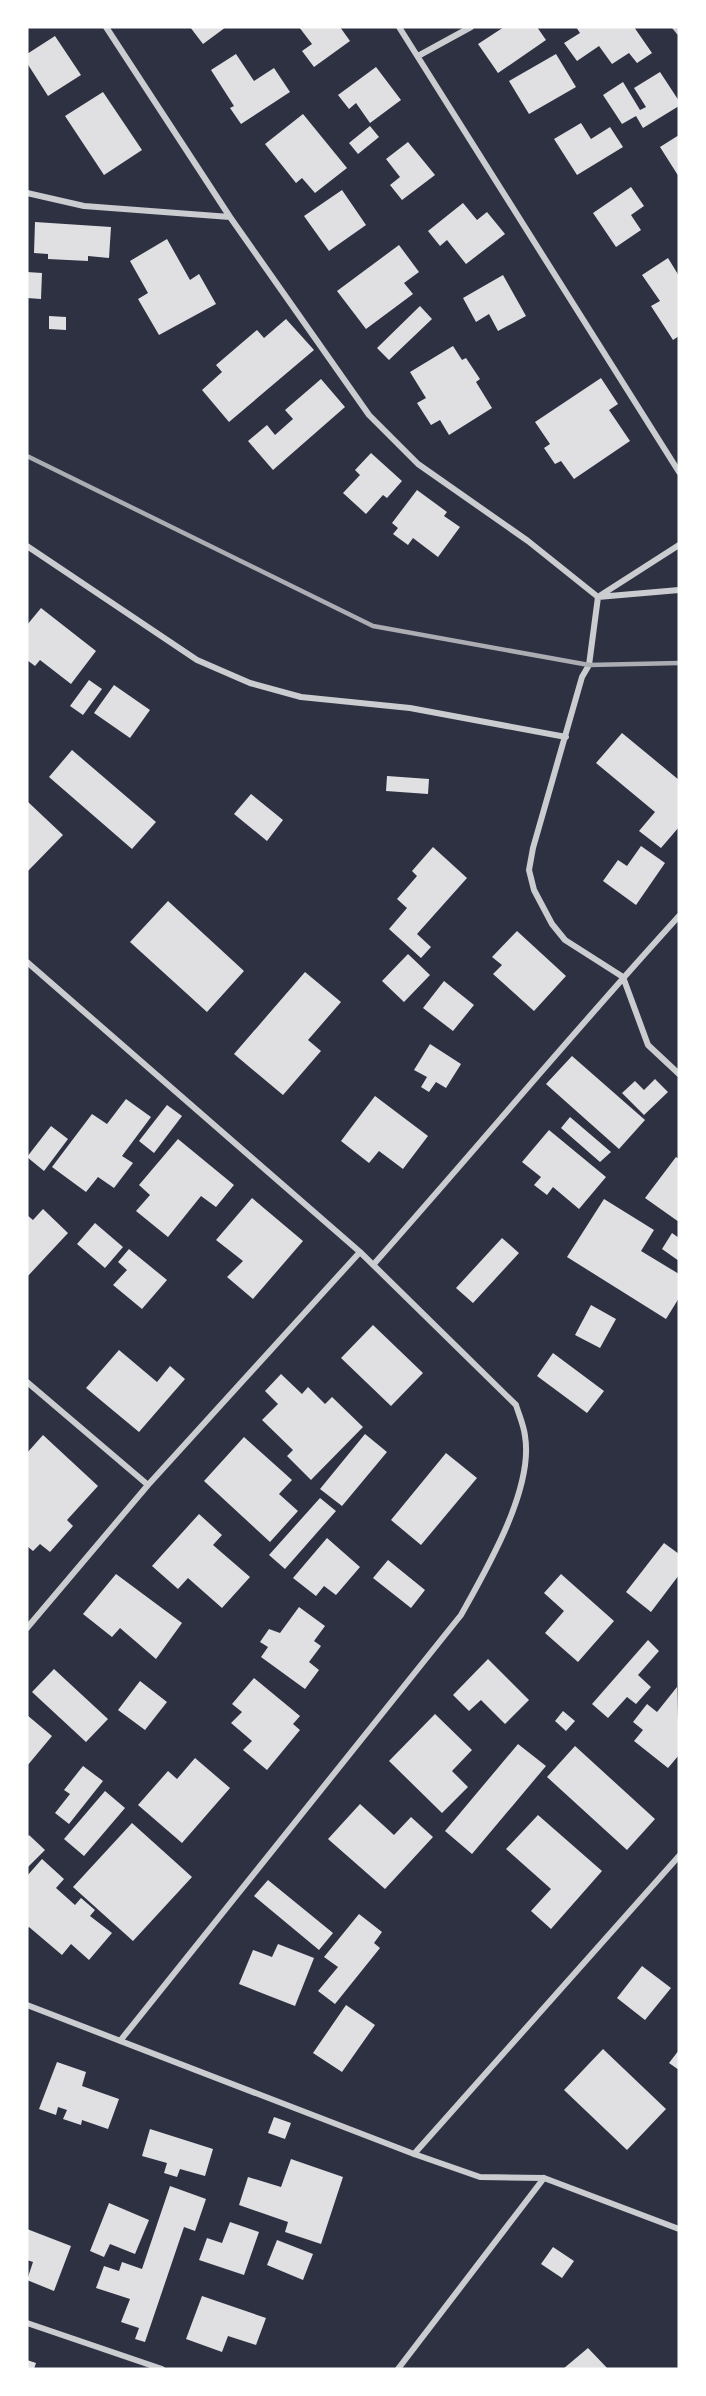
<svg xmlns="http://www.w3.org/2000/svg" width="706" height="2396" font-family="'DM Sans',sans-serif">
<style>
.building{fill:#e0e0e3}
.lines{fill:none;stroke-linecap:round;stroke-linejoin:round}
.minor{stroke:#caccd0;stroke-width:6}
.rail{stroke:#abadb3;stroke-width:4.5}
</style>
<rect width="100%" height="100%" fill="#2d3142"/>
<path class="building" d="M190,27H226L203,44Z
M299,27H340L350,41L314,67L302,51L312,44Z
M504,27H537L546,40L498,73L478,44Z
M576,27H634L652,53L637,63L629,53L612,64L599,46L577,61L564,43L580,33Z
M55,36L81,75L48,96L27,63V54Z
M236,54L254,81L274,68L290,92L241,124L230,108L234,106L211,70Z
M556,54L576,87L529,114L509,81Z
M376,67L401,100L370,123L356,103L349,109L338,95Z
M660,72L679,101V106L643,128L636,116L622,124L603,95L623,82L640,110L646,107L634,88Z
M103,92L142,150L104,175L65,116Z
M303,114L347,168L315,193L302,178L296,183L265,144Z
M581,123L591,139L610,127L623,147L577,175L554,139Z
M370,126L379,137L358,154L349,143Z
M679,135V177L660,147Z
M408,142L435,175L402,200L390,185L400,177L386,159Z
M631,187L644,206L631,215L641,230L616,247L593,213Z
M342,190L366,225L329,251L304,216Z
M463,203L477,220L487,212L505,234L466,264L447,240L440,246L428,231Z
M35,222L111,227L109,258L88,256V261L48,259V254L34,253Z
M167,239L190,280L199,274L216,304L159,335L138,299L148,293L130,261Z
M399,245L419,272L404,283L413,294L366,329L337,291Z
M668,258L679,276V336L673,340L651,306L660,301L642,275Z
M27,272L42,273L41,299L27,298Z
M503,275L526,316L498,331L489,314L476,322L463,298Z
M420,306L432,319L389,360L377,348Z
M49,316L66,317V330L49,329Z
M286,319L314,350L229,422L202,390L222,372L216,365L257,330L264,338Z
M453,346L462,360L466,358L480,379L476,382L492,408L449,435L440,420L431,425L417,403L426,398L410,372Z
M601,378L618,404L609,410L630,441L574,479L561,461L555,464L544,448L550,444L535,422Z
M321,379L345,407L273,470L248,441L267,425L275,435L293,419L285,410Z
M371,453L402,481L387,498L383,495L366,514L343,493L360,475L355,470Z
M417,490L447,512L444,516L460,527L438,557L413,538L408,545L393,534L398,528L392,523Z
M41,608L96,651L71,684L40,660L35,666L27,660V625Z
M89,680L102,689L83,715L70,706Z
M114,685L150,710L130,738L94,713Z
M622,733L679,780V827L661,848L639,831L655,812L596,763Z
M72,750L156,822L132,849L49,777Z
M387,776L429,779L428,794L386,791Z
M251,794L283,820L267,841L234,814Z
M27,801L63,835L27,872Z
M641,846L665,863L636,905L603,881L618,860L627,866Z
M433,847L467,878L417,934L431,947L421,958L389,929L407,908L397,899L417,876L412,871Z
M168,901L244,971L207,1012L130,942Z
M517,931L566,976L534,1011L493,974L502,965L492,957Z
M408,954L430,975L404,1002L382,981Z
M305,972L341,1002L308,1040L321,1051L283,1095L234,1054Z
M444,981L474,1005L453,1031L423,1008Z
M430,1044L461,1064L446,1088L436,1082L429,1092L421,1087L427,1077L414,1070Z
M572,1056L645,1120L619,1149L546,1084Z
M655,1079L668,1092L644,1115L622,1093L635,1081L644,1090Z
M375,1096L428,1136L403,1169L379,1151L369,1163L341,1141Z
M126,1099L151,1117L122,1156L133,1163L114,1188L98,1177L86,1192L52,1167L92,1114L107,1124Z
M167,1105L182,1116L154,1153L139,1141Z
M570,1117L611,1152L600,1162L561,1128Z
M51,1126L68,1139L44,1171L27,1157Z
M549,1130L606,1177L579,1209L553,1187L547,1195L534,1185L541,1177L522,1162Z
M178,1139L234,1185L216,1207L201,1196L168,1237L136,1211L150,1195L139,1185Z
M676,1157L679,1159V1222L645,1198Z
M252,1198L303,1241L253,1299L227,1277L243,1261L216,1240Z
M604,1199L654,1230L641,1251L679,1274V1298L666,1319L567,1257Z
M43,1209L68,1233L27,1277V1215L33,1220Z
M95,1223L123,1247L105,1268L77,1244Z
M672,1233L679,1238V1261L662,1249Z
M502,1238L519,1253L473,1303L456,1288Z
M129,1249L167,1280L142,1309L113,1285L127,1270L118,1262Z
M591,1305L616,1319L600,1348L575,1335Z
M373,1325L423,1373L391,1406L341,1358Z
M119,1350L157,1382L170,1366L185,1379L139,1432L86,1388Z
M553,1353L604,1391L587,1413L537,1376Z
M281,1374L302,1394L308,1387L325,1404L332,1397L363,1427L311,1480L287,1456L293,1450L262,1420L278,1404L265,1391Z
M365,1434L387,1452L342,1506L320,1489Z
M43,1435L98,1486L67,1520L73,1526L50,1552L40,1544L33,1551L27,1546V1453Z
M244,1437L292,1480L279,1494L298,1511L270,1542L204,1481Z
M446,1453L477,1478L421,1545L391,1520Z
M320,1498L336,1511L285,1569L269,1555Z
M199,1514L222,1535L213,1545L250,1577L222,1608L188,1578L178,1589L152,1566Z
M327,1538L360,1567L336,1595L324,1586L316,1596L293,1578Z
M664,1543L679,1554V1575L651,1612L626,1592Z
M388,1560L425,1590L411,1608L373,1578Z
M116,1574L182,1623L156,1659L120,1628L112,1637L83,1614Z
M561,1574L614,1621L578,1662L545,1633L564,1611L544,1593Z
M299,1607L325,1626L314,1641L321,1646L309,1662L319,1670L305,1689L261,1657L268,1647L260,1642L269,1629L280,1633Z
M648,1640L659,1651L638,1675L651,1687L636,1704L627,1697L608,1718L592,1704Z
M488,1659L529,1700L505,1724L481,1700L469,1711L453,1695Z
M54,1669L108,1719L86,1742L32,1692Z
M254,1678L300,1716L293,1724L300,1730L267,1770L243,1750L252,1741L231,1723L242,1712L232,1704Z
M140,1681L167,1702L145,1730L118,1710Z
M677,1687L679,1755L668,1768L634,1741L643,1730L633,1722L647,1704L657,1712Z
M563,1711L575,1721L566,1731L555,1721Z
M435,1714L472,1750L452,1771L468,1787L442,1813L389,1761Z
M27,1715L52,1736L27,1766Z
M518,1744L546,1766L472,1854L445,1831Z
M575,1746L655,1819L627,1850L547,1777Z
M195,1758L230,1788L182,1843L138,1805L168,1771L177,1779Z
M83,1766L103,1781L69,1824L55,1813L70,1794L64,1790Z
M105,1791L125,1808L84,1856L64,1839Z
M360,1804L394,1835L411,1817L433,1837L385,1889L328,1839Z
M538,1815L602,1871L551,1929L531,1911L551,1889L506,1849Z
M132,1823L192,1877L133,1941L73,1887Z
M29,1835L45,1850L27,1868V1837Z
M42,1859L64,1879L56,1888L75,1905L81,1898L95,1910L90,1916L112,1933L89,1960L71,1944L62,1955L29,1927L27,1929V1876Z
M268,1880L333,1933L319,1950L254,1896Z
M359,1914L382,1932L374,1943L380,1948L335,2004L318,1991L338,1967L324,1957Z
M278,1944L314,1958L295,2006L239,1984L253,1950L272,1957Z
M642,1966L671,1988L645,2020L617,1998Z
M346,2005L375,2025L342,2072L313,2053Z
M603,2049L666,2109L627,2150L564,2090Z
M679,2050V2070L669,2063Z
M57,2062L86,2072L82,2086L119,2099L108,2129L82,2120L81,2125L63,2119L67,2110L58,2107L56,2115L39,2109Z
M274,2117L291,2123L285,2139L268,2133Z
M150,2129L213,2149L205,2176L180,2169L177,2177L164,2173L167,2163L142,2156Z
M291,2159L343,2177L321,2244L285,2232L288,2222L239,2205L248,2177L281,2187Z
M170,2186L206,2199L195,2231L184,2227L145,2342L135,2339L139,2328L121,2322L130,2299L96,2288L104,2266L119,2271L122,2262L142,2269Z
M109,2203L149,2220L135,2254L110,2244L104,2257L90,2251Z
M230,2222L259,2232L244,2275L199,2260L207,2238L222,2243Z
M27,2229L71,2246L54,2291L27,2280L33,2262L27,2260Z
M277,2240L313,2254L303,2280L267,2265Z
M553,2247L574,2261L562,2278L541,2264Z
M202,2296L266,2318L256,2345L228,2336L222,2352L186,2339Z
M588,2348L608,2369H563Z
M27,2360L36,2363L34,2369H27Z"/>
<g class="lines">
<path class="minor" d="M106,27L230,217
M399,27L679,472
M675,27L679,32
M418,56L471,27
M27,193L84,206L230,217L369,415L418,464L528,541L598,597L679,590
M27,546L197,660L250,683L301,697L410,708L566,737
M601,595L679,545
M598,597L589,665L582,677L533,848L529,870L534,890L552,924L565,940L623,977L648,1045L679,1074
M27,962L360,1252L516,1405C519,1415 524,1426 525,1436C534,1489 486,1570 461,1615L120,2041
M373,1265C476,1149 575,1030 679,916
M27,1382L148,1485L27,1628
M148,1485L360,1252
M27,2005L414,2154L480,2177L544,2178L679,2229
M414,2154L679,1856
M27,2323L162,2369
M398,2369L544,2178"/>
<path class="rail" d="M27,456L373,626L589,665L679,663"/>
</g>
<rect width="706" height="2396" fill="none" stroke="#ffffff" stroke-width="57"/>
</svg>
